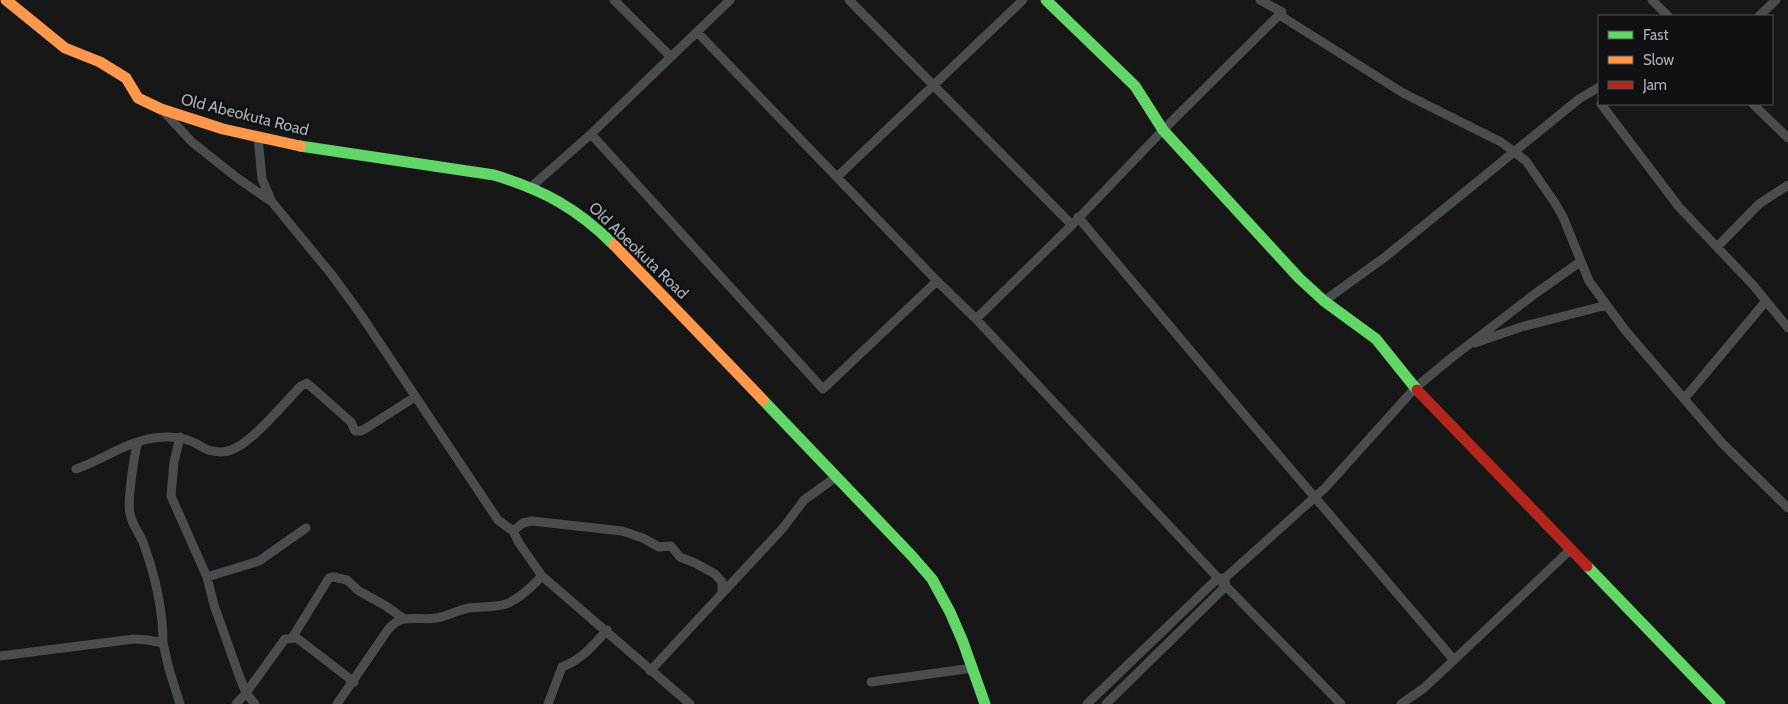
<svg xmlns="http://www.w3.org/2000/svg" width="1788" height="704" font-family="Cabin,sans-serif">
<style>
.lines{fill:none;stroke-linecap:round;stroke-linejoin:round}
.street{stroke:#4a4d50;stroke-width:9}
.fast{stroke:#63d668;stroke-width:11}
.slow{stroke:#ff974d;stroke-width:11}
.jam{stroke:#b3261e;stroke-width:11}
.labels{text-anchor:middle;stroke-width:5;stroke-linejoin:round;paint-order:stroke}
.street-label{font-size:16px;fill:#a6afb9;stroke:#111113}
</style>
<rect width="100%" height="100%" fill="#171717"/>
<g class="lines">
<path class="street" d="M614,0L670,56
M849,0L1072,225
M1260,0L1282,12
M1652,0L1668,16
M1282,12L1281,16L1403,93L1501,142L1526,161L1555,203L1563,217L1589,281L1625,330L1722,443L1788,508
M1759,16L1776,0
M698,33L937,281L976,319L1218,578L1341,704
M1601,104L1679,207L1753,285L1788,328
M1753,104L1788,138
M165,113L192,142L236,177L269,200
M591,134L823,389L937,281
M258,137L262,179L272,202L332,275L359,312L498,520L513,531L519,543L542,576L690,704
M837,177L1023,0
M531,187L591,134L730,0
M1078,217L1247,418L1454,660
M1717,247L1759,204L1788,185
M1324,301L1385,257L1579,99L1599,87
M976,319L1072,225L1163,130L1282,12
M1475,343L1521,327L1607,305
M1684,399L1766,301
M180,437L174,462L171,496L207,577L214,605L240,678L246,693L255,704
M76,469C102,460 126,442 154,438C168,436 182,436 195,443C199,445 203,448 208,450C215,452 224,453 231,450C252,443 284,403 301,386L307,383L351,422L355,431H361L368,427L415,397
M513,531L523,523L532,521L622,531L643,538L659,547L671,546L680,557L695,563L715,574L722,582V592
M207,577L259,561L306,528
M292,638L329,578L334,577L347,580L359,591L386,606L404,619
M163,643L169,669L180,704
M0,656L134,639L148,640L163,643C163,608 155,575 143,542C139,533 132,524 130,514C127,502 134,455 138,442
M650,671L783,528L804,500L836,477
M871,682L973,668
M236,704L246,693L285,639L297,638L354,682
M337,704L387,631C401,612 416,621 436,618C447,617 457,610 469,608C481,606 494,608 506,604C521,598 532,586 542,576
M548,704L562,667C582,659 593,646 607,630
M1087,704L1218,578H1225L1325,488L1415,388L1450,359L1536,293L1580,262
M1106,704L1226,586L1225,581
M1401,704L1424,688L1454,660L1571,549"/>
<path class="fast" d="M1046,0L1135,86L1163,130L1299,278L1324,301L1376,339L1417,390
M300,146L494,175C543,190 577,208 614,245
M763,400L912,556L932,579L950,612L963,642L985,704
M1587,566L1720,704"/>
<path class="slow" d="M6,0L65,48L100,62L126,78L138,98L161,109L223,129L300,146
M614,245L763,400"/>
<path class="jam" d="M1417,390L1587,566"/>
</g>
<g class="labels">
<g class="street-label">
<text transform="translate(245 114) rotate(14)" y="6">Old Abeokuta Road</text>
<text transform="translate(639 250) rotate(44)" y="6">Old Abeokuta Road</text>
</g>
</g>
<rect x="1598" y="15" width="175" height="90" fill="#111113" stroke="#4d5055"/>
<rect x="1608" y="31" width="25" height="8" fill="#63d668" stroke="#4d5055"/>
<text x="1643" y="40" font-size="15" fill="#a6afb9">Fast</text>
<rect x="1608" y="56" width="25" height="8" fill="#ff974d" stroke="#4d5055"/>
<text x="1643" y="65" font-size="15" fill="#a6afb9">Slow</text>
<rect x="1608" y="81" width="25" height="8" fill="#b3261e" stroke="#4d5055"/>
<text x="1643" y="90" font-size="15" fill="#a6afb9">Jam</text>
</svg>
